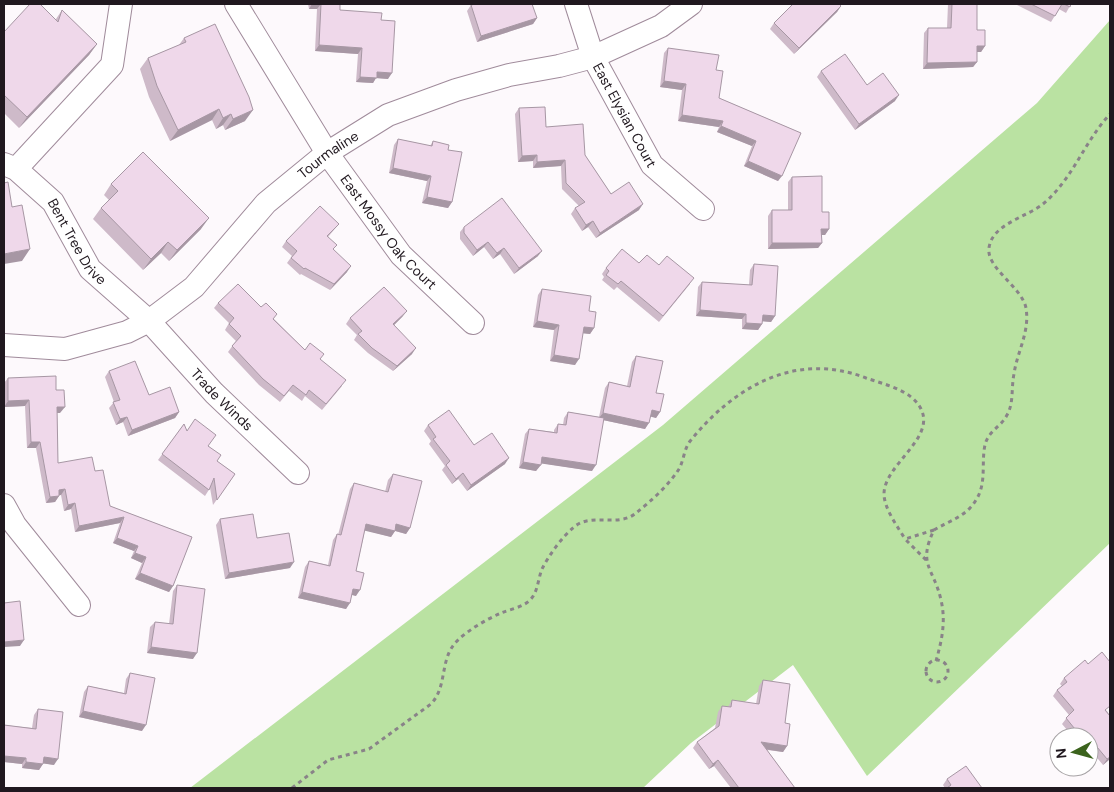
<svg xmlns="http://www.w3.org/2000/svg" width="1114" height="792" font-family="'DM Sans',sans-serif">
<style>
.green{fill:#bae2a2}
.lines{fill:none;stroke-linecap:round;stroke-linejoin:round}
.minor-casing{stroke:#a08b9b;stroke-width:24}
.path{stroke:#898388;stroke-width:3;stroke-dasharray:4 4;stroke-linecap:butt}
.minor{stroke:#fff;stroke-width:22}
.wall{fill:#cebac9}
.shaded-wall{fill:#a797a4}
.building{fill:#efd8ea;stroke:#a797a4}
.labels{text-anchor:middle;stroke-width:5;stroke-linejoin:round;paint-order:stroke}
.street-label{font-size:14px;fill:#20181f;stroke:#fff}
</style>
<rect width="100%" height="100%" fill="#fdf9fc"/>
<path class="green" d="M1110,20V543L867,776L793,665L691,743L643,788H190L663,425L1037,103Z"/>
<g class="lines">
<defs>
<g id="minor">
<path id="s1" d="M236,4L327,153L401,255L473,323"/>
<path id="s2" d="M576,4L593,57L652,165L703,209"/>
<path id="s3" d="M4,164L16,169L53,202L90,269L149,321L214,393L298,473"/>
<path d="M16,169L112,65L121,4"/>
<path id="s4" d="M4,345L65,349L127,332L149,321L194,287L266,203L327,153L388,115L456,90L509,75L559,66L593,57L661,26L691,4"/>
<path d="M4,505L15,525L79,605"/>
</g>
</defs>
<use href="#minor" class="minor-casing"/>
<path class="path" d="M934,530C949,521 967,516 976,500C987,483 981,463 985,445C988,431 1001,427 1007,415C1014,403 1011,388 1014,374C1017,352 1030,332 1026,308C1022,287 986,268 989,248C992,224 1027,217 1043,204C1073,179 1084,142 1110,114
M926,560L905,539L934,530C917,565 934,568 941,600C946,621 942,640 936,661
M926 671a11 11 0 1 1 22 0a11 11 0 1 1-22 0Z
M292,788L328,760L369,749L431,704C448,686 439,659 457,641C468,630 487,619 501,613C511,609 524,607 531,599C538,591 538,579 542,569C549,555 562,537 574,527C592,512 618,528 636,513C650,502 669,485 679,469C684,460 684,448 691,440C735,386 796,351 866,378C883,384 912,390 921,409C936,439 883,465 884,495C885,510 898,527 905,539"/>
<use href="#minor" class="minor"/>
</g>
<path class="wall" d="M308,4H340V10L381,20L388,79L376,78L373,83L356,82L358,54L315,51L317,9H309Z
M948,4H977V30L985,46L981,52H977V62L973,67L923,69L924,33L928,28H947Z
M1015,4H1071L1066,13L1059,9L1051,22Z
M471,5L537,18L533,24L477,42L467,11Z
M841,6L837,12L794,54L770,29L774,23Z
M62,10L97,44L89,55L19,128L4,113V32L56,19Z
M184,38L245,121L225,130L223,125L216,129L212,120L170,141L149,97L140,69L148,58L179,45Z
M668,48L716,70L719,98L801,133L778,181L744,166L752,146L717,132L719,127L678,121L682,90L660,87L664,53Z
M821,71L895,101L855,130L817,77Z
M519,108L585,155L611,194L639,210L596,238L588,227L582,231L571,214L575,208L579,206L562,189L561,166L533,168V161L518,162L515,114Z
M398,139L430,146L433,141L448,150L452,202L448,208L422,203L427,181L389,173L394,145Z
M792,177L822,212L829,229L825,235H821L822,243L818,248L768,249V216L772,210H788V182Z
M111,184L201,229L169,261L161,253L143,270L93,219L101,208L109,200L104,195Z
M339,224L328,237L333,250L347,272L330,290L301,274L300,275L287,263L292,256L282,247L286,241Z
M464,227L538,256L514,274L500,254L493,259L484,247L473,256L460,239V232Z
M639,263L659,265L690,284L659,322L617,287L614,290L602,280L604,277L602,274L606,268Z
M754,264L775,316L771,322L762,321V324L758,330L742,329V319L696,316L698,287L702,282L749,285L750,270Z
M542,289L589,311L594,328L590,334L583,333L575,365L550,361L554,330L533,327L538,295Z
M218,303L274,319L305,350L320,359L342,386L322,410L305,396L302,401L289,391L280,402L259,385L228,352L236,341L225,330L229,323L214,308Z
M403,316L394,325L412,354L393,371L368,353L354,340L357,335L346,324L350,318Z
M636,356L656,393L660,412L656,418L651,416L645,429L603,420L592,471L541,463L536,471L519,468L525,434L529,429L554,432V430L558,424L563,425L564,418L568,412L599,417L605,388L609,382L627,386L632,362Z
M109,371L149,395L179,412L175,418L128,436L123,422L116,425L109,408L114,402L105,377Z
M8,378L56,390L60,413H57L58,463L95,471L110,506L192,537L173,586L169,592L135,579L142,563L131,558L134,551L113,543L120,523L75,532L71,509L64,511L61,495H59V496L55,502L46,503L36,448H27L25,406L4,407V383Z
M184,424L187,431L209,446L217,461L235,474L213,505L210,488L205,496L158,460Z
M428,425L474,445L505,464L467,491L458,479L452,484L442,470L445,466L429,444L431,441L424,431Z
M393,474L410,528L406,534L395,531L391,537L365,530L356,571V596L352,595L346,609L298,598L305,567L309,561L328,565L333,540L337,534L338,535L350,489L354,483L385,492L388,480Z
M220,519L257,538L290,568L225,579L216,525Z
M177,585L193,659L147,653L150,627L155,622L169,624L173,591Z
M130,673L142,731L79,717L84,692L88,686L124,693L126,679Z
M1064,678L1107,711L1110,716V759L1103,765L1089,748V737H1080L1079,736L1078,737H1073L1062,724L1069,715L1053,696L1057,690L1062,686L1060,684Z
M763,680L785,723L787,746L783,752L767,750L795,788H731L714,766L709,769L693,748L697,742L715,728L718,712L722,706L728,707L732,700L756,704L759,686Z
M38,709L54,765L43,763L39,770L22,768V764L4,762V725L32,728L34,715Z
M947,779L982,788H945L943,785Z"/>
<path class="shaded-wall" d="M312,4H321L317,9H309Z
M841,6L837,12L794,54L799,48Z
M537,18L533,24L477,42L481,36Z
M97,44L89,55L19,128L27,117Z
M319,45L362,48L358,54L315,51Z
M977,46H985L981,52H973Z
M977,62L973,67L923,69L927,63Z
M377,72L392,73L388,79L376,78L373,83L356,82L360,77Z
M664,81L686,84L682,90L660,87Z
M899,95L895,101L855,130L859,124Z
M219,109L212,120L170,141L178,130Z
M253,110L245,121L225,130L233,119Z
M231,114L223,125L216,129L223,118Z
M682,115L723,121L719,127L678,121Z
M721,126L756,141L752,146L717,132Z
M537,155L533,161L518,162L522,156Z
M565,160L561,166L533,168L537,162Z
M748,161L782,176L778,181L744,166Z
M393,168L431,176L427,181L389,173Z
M427,197L452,202L448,208L422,203Z
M643,204L639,210L596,238L600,233Z
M209,218L201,229L169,261L177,250Z
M593,221L588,227L582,231L586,225Z
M821,229H829L825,235H817Z
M168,242L161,253L143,270L151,259Z
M488,242L484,247L473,256L477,250Z
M772,243H822L818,248L768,249Z
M504,248L500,254L493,259L497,253Z
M30,249L22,261L4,264V254Z
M542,251L538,256L514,274L519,268Z
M351,266L347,272L330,290L334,284Z
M700,310L746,314L742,319L696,316Z
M407,311L403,316L389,330L393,324Z
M763,315L775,316L771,322L758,321Z
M537,321L559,325L554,330L533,327Z
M746,323L762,324L758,330L742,329Z
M584,327L594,328L590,334L580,333Z
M416,348L412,354L393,371L397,366Z
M554,355L579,359L575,365L550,361Z
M29,400L25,406L4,407L8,401Z
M57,407H65L60,413H53Z
M652,410L660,412L656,418L648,416Z
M179,412L175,418L128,436L132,430Z
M603,413L649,423L645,429L598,419Z
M127,417L123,422L116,425L120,419Z
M31,442H40L36,448H27Z
M542,457L596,465L592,471L538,463Z
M509,458L505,464L467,491L471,485Z
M523,462L541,465L536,471L519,468Z
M463,473L458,479L452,484L456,479Z
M65,489L61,495L55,496L59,490Z
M59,496L55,502L46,503L50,497Z
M75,503L71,509L64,511L68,505Z
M124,517L120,523L75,532L79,526Z
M366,524L395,531L391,537L362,530Z
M396,524L410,528L406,534L392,530Z
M117,538L138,546L134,551L113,543Z
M135,553L146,557L142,563L131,558Z
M294,562L290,568L225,579L229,573Z
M140,573L173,586L169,592L135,579Z
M353,589L360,590L356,596L349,594Z
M302,592L350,603L346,609L298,598Z
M24,640L20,646L4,647V642Z
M151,647L197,653L193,659L147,653Z
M83,711L146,725L142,731L79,717Z
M761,742L787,746L783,752L757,748Z
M4,756L26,758L22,764L4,762Z
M44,757L58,759L54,765L40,763Z
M1110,757V759L1103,765L1107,759Z
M718,760L714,766L709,769L713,764Z
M26,762L43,764L39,770L22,768Z"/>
<path class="building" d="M30,4H40L58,22L62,10L97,44L27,117L4,95V32Z
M321,4H340V10L382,13L381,20L395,21L392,73L377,72V78L360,77L362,48L319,45Z
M475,4H532L537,18L481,36L471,5Z
M793,4H839L841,6L799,48L774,23Z
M952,4H977V30H985V46H977V62L927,63L928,28H951Z
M1031,4H1062L1055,16Z
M1064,4H1071L1070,7Z
M215,24L249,97L253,110L233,119L231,114L223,118L219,109L178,130L157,86L148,58L186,42L184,38Z
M668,48L719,55L716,70L723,71L719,98L801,133L782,176L748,161L756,141L721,126L723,121L682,115L686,84L664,81Z
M845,54L867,85L883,73L899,95L859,124L821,71Z
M545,107L546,127L583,124L585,155L611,194L629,182L643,204L600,233L593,221L586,225L575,208L585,202L566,183L565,160L537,162V155L522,156L519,108Z
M398,139L432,146L433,141L449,145L448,150L462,152L452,202L427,197L431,176L393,168Z
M143,152L209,218L177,250L168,242L151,259L101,208L118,191L111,184Z
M822,176V212H829V229H821L822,243H772V210H792V177Z
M8,182L12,207L22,205L30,249L4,254V183Z
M502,198L542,251L519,268L504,248L497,253L488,242L477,250L464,233V227Z
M320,206L339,224L327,236L337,245L333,249L351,266L334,284L305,268L304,269L291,258L297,251L286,241Z
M622,249L639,263L647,255L659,265L667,256L694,278L663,316L621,281L618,284L606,275L609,271L606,268Z
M754,264L778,266L775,316L763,315L762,324L746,323V314L700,310L702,282L752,285Z
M238,284L261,307L266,303L277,314L273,319L305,350L310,343L324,354L320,359L346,380L326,404L309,390L306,395L293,385L284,396L263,379L232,346L241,336L229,324L234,318L218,303Z
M384,287L407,311L393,324L416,348L397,366L372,348L358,334L362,331L350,318Z
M542,289L591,296L589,311L596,312L594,328L584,327L579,359L554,355L559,325L537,321Z
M636,356L663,361L656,393L664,394L660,412L652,410L649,423L603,413L609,382L630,387Z
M135,361L149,395L170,387L179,412L132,430L127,417L120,419L113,402L120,400L109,371Z
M56,376V390H64L65,407H57L58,463L92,457L95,471L103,470L110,506L192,537L173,586L140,573L146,557L135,553L138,546L117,538L124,517L79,526L75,503L68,505L65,489L59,490V496L50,497L40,442H31L29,400L8,401V378Z
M449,410L474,445L492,433L509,458L471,485L463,473L456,479L446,465L450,461L433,439L436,437L428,425Z
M568,412L604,418L596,465L542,457L541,465L523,462L529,429L557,433L558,424L566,425Z
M195,419L216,435L208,446L221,455L217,461L235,474L217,500L214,478L209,490L162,454L184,424L187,431Z
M393,474L422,481L410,528L396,524L395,531L366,524L356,571L364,573L360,590L353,589L350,603L302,592L309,561L330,566L337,534L341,535L354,483L388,492Z
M253,514L257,538L289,533L294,562L229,573L220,519Z
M177,585L205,589L197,653L151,647L155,622L173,624Z
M20,601L24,640L4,642V603Z
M1102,652L1110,662V706L1105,710L1110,716V757L1107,759L1083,730L1079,734L1066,718L1074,710L1057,690L1067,682L1064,678L1085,660L1088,664Z
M130,673L155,678L146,725L83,711L88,686L126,694Z
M763,680L790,684L785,723L790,724L787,746L761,742L795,788H739L718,760L713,764L697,742L719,726L722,706L731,707L732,700L759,704Z
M38,709L63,712L58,759L44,757L43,764L26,762V758L4,756V725L36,729Z
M966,766L982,788H947L951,785L947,779Z"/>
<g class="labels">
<g class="street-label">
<text dy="5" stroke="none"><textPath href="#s2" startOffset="122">East Elysian Court</textPath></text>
<text dy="5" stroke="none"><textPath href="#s4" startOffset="396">Tourmaline</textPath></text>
<text dy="5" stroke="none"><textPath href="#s1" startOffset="275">East Mossy Oak Court</textPath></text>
<text dy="5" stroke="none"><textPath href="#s3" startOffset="109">Bent Tree Drive</textPath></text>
<text dy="5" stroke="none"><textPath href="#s3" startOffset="325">Trade Winds</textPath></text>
</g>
</g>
<rect width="1114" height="792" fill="none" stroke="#20181f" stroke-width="10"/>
<g transform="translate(1074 752) rotate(264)"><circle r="24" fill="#ffffff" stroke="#a6a3a5"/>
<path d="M0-4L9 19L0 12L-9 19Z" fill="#3b631d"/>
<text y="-8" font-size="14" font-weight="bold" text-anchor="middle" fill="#20181f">N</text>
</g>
</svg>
